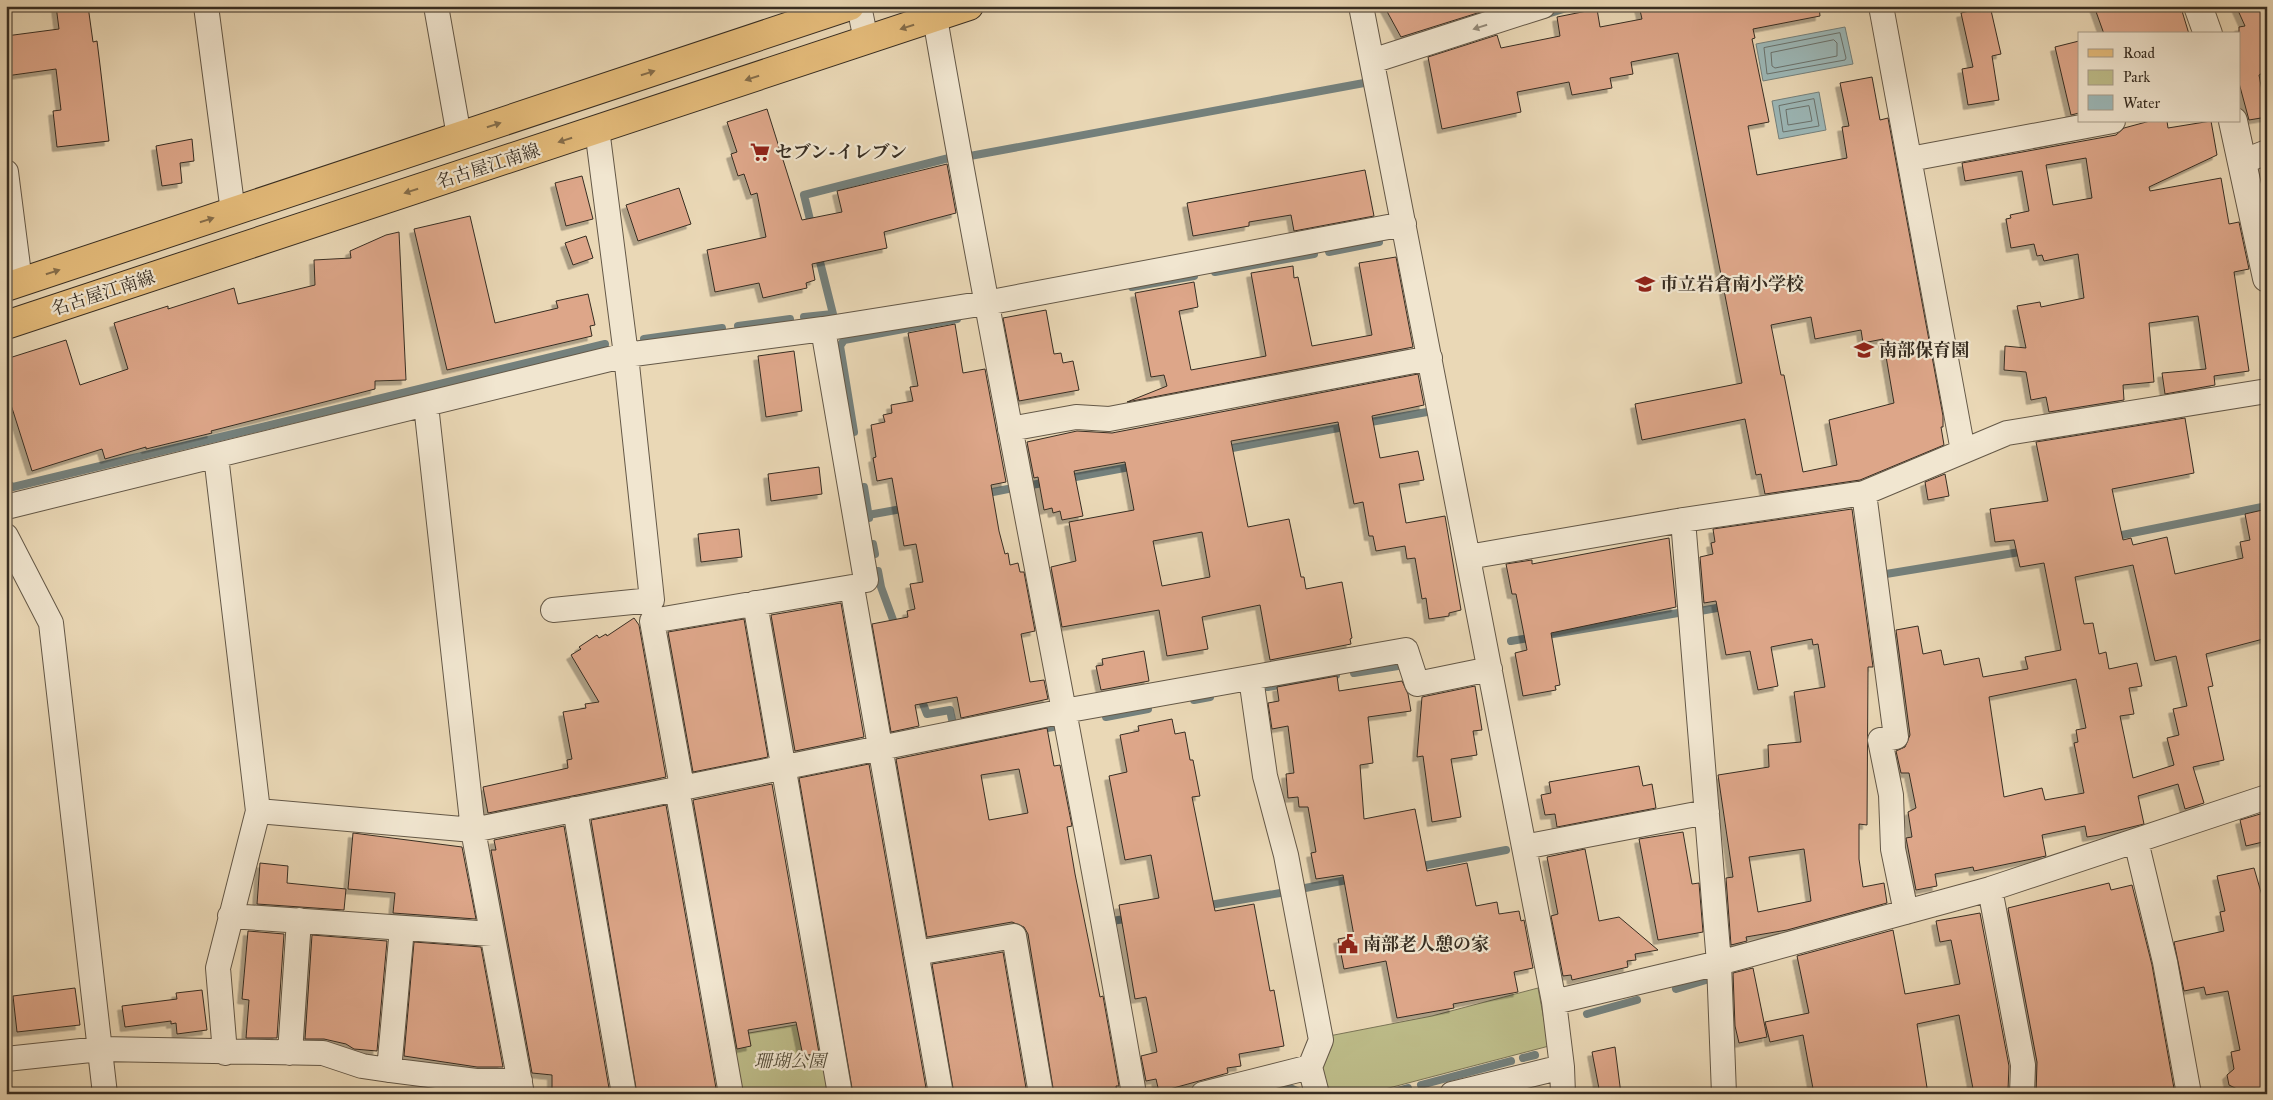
<svg xmlns="http://www.w3.org/2000/svg" width="2273" height="1100" font-family="'IM FELL Great Primer','Noto Serif JP',serif">
<style>
.green{fill:#bdbc89;stroke:#7a7456}
.water{fill:#9cb8b8;stroke:#74807c}
.lines{fill:none;stroke-linecap:round;stroke-linejoin:round}
.shore{stroke:#6a726d;stroke-width:1}
.stream{stroke:#74807c;stroke-width:8}
.building{fill:#dda689;stroke:#372d22;fill-rule:evenodd;filter:url(#shadow)}
.minor-casing{stroke:#645847;stroke-width:26}
.tertiary-casing{stroke:#645847;stroke-width:30}
.primary-casing{stroke:#372d22;stroke-width:30}
.minor{stroke:#f1e6d0;stroke-width:24}
.tertiary{stroke:#f1e6d0;stroke-width:28}
.primary{stroke:#e5bc7b;stroke-width:28}
.oneway{fill:#856d4a}
.oneway2{fill:#948a79}
.labels{text-anchor:middle;stroke-width:4.5;stroke-linejoin:round;paint-order:stroke}
.poi-label{font-size:18px;font-weight:bold;fill:#372d22;stroke:#f1e6d0;text-anchor:start}
.street-label{font-size:18px;fill:#372d22;stroke:#f1e6d0}
.park-label{font-size:18px;font-style:italic;fill:#524a37;stroke:#f1e6d0}
</style>
<defs>
<filter id="shadow"><feDropShadow dx="-4.5" dy="4.5" stdDeviation="0" flood-color="#0004"/></filter>
</defs>
<rect width="100%" height="100%" fill="#ead8b6"/>
<filter id="stains"><feTurbulence type="fractalNoise" baseFrequency=".004" numOctaves="4"/><feColorMatrix values="0 0 0 0 .2 0 0 0 0 .09 0 0 0 0 .02 0 0 0 .5 -.17"/></filter>
<radialGradient id="worn" r=".72"><stop offset=".6" stop-color="#630" stop-opacity="0"/><stop offset="1" stop-color="#630" stop-opacity=".3"/></radialGradient>
<path class="green" d="M1538,988L1549,1046L1366,1094H1329L1322,1069L1329,1036L1432,1016Z
M818,1021L830,1094H743L732,1036Z"/>
<path class="water" d="M1845,27L1853,64L1763,81L1756,44Z
M1819,92L1826,130L1779,139L1772,101Z"/>
<g class="lines">
<path class="shore" d="M1840,33L1846,58L1845,60L1767,74L1764,48Z
M1834,40L1837,43V56L1775,68L1772,66L1771,53Z
M1814,99L1819,126L1783,132L1779,106Z
M1809,106L1812,121L1788,125L1786,110Z"/>
<path class="stream" d="M1544,15L1573,6
M970,156L1364,83
M812,228L804,195L949,158
M1329,252L1379,242
M1215,272L1314,254
M1132,287L1194,276
M804,317L833,314L818,254
M738,326L790,319
M644,339L722,328
M1365,423L1427,412
M854,432L840,346L844,340L957,319
M1222,450L1349,426
M1065,479L1135,466
M6,483L13,487L605,344
M1031,485L1049,482
M864,487L869,518
M983,494L1008,489
M868,515L907,508
M2112,537L2267,506
M873,544L875,554
M878,571L881,587L896,628
M1886,574L2026,551
M1700,611L1728,606
M1511,641L1678,613
M1354,673L1398,666
M1268,687L1336,675
M920,696L927,714L950,710L954,729
M1194,700L1210,697
M1106,717L1148,709
M1009,735L1053,727
M960,744L993,738
M1417,867L1506,850
M1300,889L1352,879
M1204,906L1286,892
M1112,921L1131,918
M1676,989L1706,980
M1587,1014L1637,1000
M1523,1058L1535,1055
M1421,1085L1511,1061
M1263,1092L1285,1086L1304,1094
M1386,1094L1408,1088"/>
</g>
<path class="building" d="M56,6H88L93,42L97,41L100,65L109,141L57,147L53,111L61,110L56,69L6,76V36L59,29Z
M1384,6H1486L1487,10L1401,37Z
M1639,6H1819L1820,16L1753,29L1755,38L1752,39L1769,122L1748,126L1757,175L1847,158L1842,127L1849,126L1840,83L1872,77L1880,120L1888,118L1943,416V427H1941L1944,445L1860,480L1765,494L1761,474L1756,475L1745,419L1642,440L1635,404L1742,383L1678,53L1631,62L1633,74L1610,78L1612,88L1572,95L1569,82L1517,92L1521,112L1442,129L1428,57L1497,35L1501,48L1560,36L1557,17L1597,9L1600,27L1642,19ZM1811,317L1815,339L1861,330L1863,343L1883,339L1894,403L1829,420L1837,465L1803,472L1784,375H1781L1771,325Z
M1990,6L2001,54L1992,56L1999,100L1968,105L1962,69L1973,67L1961,13Z
M2094,6H2178L2180,12L2182,11L2189,34H2104Z
M2236,6H2267V78L2264,72L2259,75L2267,117L2249,120L2239,83V27L2245,26Z
M2079,41V113L2071,115L2055,47Z
M767,109L802,220L842,212L837,191L947,164L956,213L884,232L887,248L812,264L815,280L806,283L807,288L763,298L759,283L715,292L707,250L766,237L757,193L751,195L744,174L738,176L731,154L737,152L727,122Z
M2150,121H2167L2168,128L2211,121L2217,155L2149,187L2150,191L2221,178L2229,224L2239,222L2249,269L2234,272L2249,371L2214,376L2215,385L2165,394L2162,373L2206,369L2198,316L2149,323L2154,382L2123,385L2124,400L2049,412L2046,397L2031,400L2026,372L2004,370L2005,346L2026,348L2017,306L2040,302L2041,307L2084,298L2078,254L2044,261L2042,255L2037,256L2034,244L2011,248L2006,219L2011,218L2010,215L2029,211L2022,171L1965,181L1962,163L2116,135L2124,128ZM2086,158L2092,198L2053,205L2046,165Z
M192,139L194,161L180,163L182,183L162,186L156,146Z
M1365,170L1374,216L1294,231L1291,215L1249,222V226L1193,236L1187,203Z
M582,176L593,219L566,226L555,183Z
M679,188L691,224L638,241L626,205Z
M470,216L495,323L558,308L556,301L588,294L595,325L590,326L592,336L447,370L414,229Z
M399,232L406,380L375,381V389L211,431L212,433L146,449V447L105,459L102,449L32,471L6,389V359L66,340L80,385L128,369L114,323L168,306V309L234,288L238,304L315,285L314,260L351,258L350,251L386,235Z
M586,236L593,258L573,265L565,243Z
M1396,257L1413,347L1127,402L1167,386L1164,375L1151,377L1135,293L1194,282L1198,307L1179,311L1191,370L1266,356L1251,273L1293,266L1294,278L1298,277L1312,346L1372,335L1359,263Z
M1046,310L1054,354L1061,353L1063,363L1073,361L1079,390L1019,401L1003,318Z
M955,324L963,373L985,369L1006,482L991,485L999,531L1005,554L1008,553L1010,565L1018,563L1020,572H1024L1035,631L1021,634L1030,682L1044,680L1048,699L961,718L957,697L915,705L919,726L891,732L872,624L908,617L907,611L915,609L910,584L923,582L916,544L904,546L892,478L877,481L873,458L876,457L871,425L885,422L883,415L892,413L891,405L913,401L910,387L918,386L908,333Z
M794,351L802,411L766,417L758,356Z
M1418,374L1424,405L1372,416L1380,458L1418,451L1424,480L1399,484L1406,523L1445,516L1461,610L1449,613V616L1429,619L1426,598L1422,599L1415,558L1407,559L1405,546L1376,551L1373,536H1369L1363,502L1354,504L1338,422L1231,441L1248,527L1289,519L1301,577H1304L1306,589L1342,582L1352,638L1350,639L1351,644L1270,660L1260,605L1202,617L1208,649L1167,656L1159,610L1062,627L1051,567L1076,561L1069,522L1134,510L1125,462L1074,471L1083,516L1062,520L1060,511L1053,513L1052,508L1044,510L1038,477L1034,478L1027,442L1077,431L1112,433ZM1202,532L1210,577L1162,586L1153,541Z
M2185,418L2194,473L2112,489L2123,540L2131,538L2133,545L2167,537L2175,574L2243,558L2240,542L2250,540L2245,514L2267,509V638L2206,654L2213,686L2208,687L2224,760L2193,767L2204,803L2185,809L2178,784L2138,796L2144,824L2099,835L2087,837L2085,826L2042,835L2046,856L1974,871L1973,867L1935,874L1937,886L1916,890L1906,838L1912,837L1908,812L1916,808L1909,773H1901L1896,751L1905,747L1910,735L1896,630L1918,626L1923,654L1941,650L1944,665L1979,658L1983,677L2028,669L2025,657L2061,650L2044,563L2020,567L2014,540L1995,542L1990,509L2048,501L2036,442ZM2133,565L2155,661L2176,656L2187,706L2173,709L2179,735L2167,738L2174,765L2133,778L2120,716L2134,714L2129,688L2142,686L2137,663L2109,669L2106,652L2099,654L2093,623L2084,624L2075,577ZM2076,679L2086,728L2076,730L2078,742L2074,743L2084,793L2045,800L2042,788L2004,797L1989,697Z
M819,467L822,494L771,501L768,474Z
M1945,474L1949,496L1928,500L1925,482Z
M1852,509L1873,667H1868L1867,825L1859,824V859L1863,887L1884,883L1887,903L1787,930L1746,937L1747,941L1731,945L1726,878L1733,877L1718,775L1769,767L1768,745L1801,742L1794,692L1825,687L1818,644L1813,645L1812,639L1771,647L1778,686L1758,690L1750,651L1726,655L1716,601L1704,603L1700,557L1713,554L1711,543L1715,542L1713,529ZM1804,849L1811,901L1758,912L1749,857Z
M739,529L742,557L701,562L698,534Z
M1669,538L1676,607L1551,633L1560,685L1555,686L1556,690L1523,696L1515,653L1527,650L1516,594H1512L1506,564L1532,560V564Z
M841,603L864,737L795,751L771,615Z
M634,618L639,625L666,777L488,813L483,787L568,768L567,760L572,759L563,712L586,708L585,704L599,702L571,655L581,649L579,647L597,635L599,638L606,634L607,636Z
M744,619L768,757L693,772L668,632Z
M1144,651L1149,681L1101,690L1096,666L1103,665L1102,659Z
M1337,676L1339,691L1402,681L1408,694L1411,711L1368,717L1373,763L1360,765L1364,819L1415,809L1427,871L1467,863L1476,906L1497,902L1499,914L1519,911L1521,921L1524,920L1533,968L1514,972L1518,992L1453,1004L1454,1008L1397,1018L1386,961L1344,969L1338,939L1354,936L1343,875L1316,879L1311,853L1316,852L1308,807H1299L1298,797L1288,798L1286,774L1294,773L1288,726L1272,729L1268,703L1279,701L1277,687Z
M1475,686L1482,730L1473,731L1477,755L1451,759L1461,817L1432,822L1423,756L1417,757L1422,697Z
M1172,719L1175,734L1185,732L1190,760H1193L1200,796L1192,797L1215,911L1254,904L1270,991L1274,990L1284,1046L1239,1054L1241,1066L1227,1068L1228,1073L1159,1092L1156,1079L1146,1081L1141,1056L1157,1052L1146,997L1135,999L1119,905L1159,898L1151,855L1125,860L1109,776L1127,772L1120,735L1139,731L1138,726Z
M1047,728L1054,766L1060,765L1072,826L1067,827L1075,874L1100,997L1103,996L1119,1086H1116L1117,1094H1054L1028,934L1024,927L1012,922L927,937L896,759ZM1019,769L1028,813L989,820L981,775Z
M869,764L926,1088L897,1094H853L799,778Z
M1639,766L1643,786L1652,784L1656,808L1557,827L1555,814L1545,815L1541,795L1551,793L1549,782Z
M772,784L819,1053L803,1056L796,1022L748,1030L751,1046L737,1049L693,800Z
M666,805L710,1054L717,1094H637L591,820Z
M2267,812V841L2246,846L2240,820Z
M564,826L610,1094H582L581,1092L552,1094V1075L532,1073L491,850H496L494,840Z
M1683,832L1692,884L1699,883L1703,932L1658,940L1639,839Z
M353,833L462,847L476,919L393,913L395,893L348,889Z
M1585,849L1599,921L1619,917L1658,950L1635,954L1636,960L1627,961L1628,967L1572,980L1571,975L1563,976L1551,916L1558,914L1547,857Z
M260,863L288,866L287,883L346,889L344,910L257,904Z
M2254,868L2267,913V1094H2239V1090L2229,1085L2227,1075L2234,1069L2231,1052L2240,1050L2228,991L2206,995L2204,987L2184,991L2174,942L2224,931L2220,912L2225,911L2217,876Z
M2109,883L2111,890L2132,885L2152,965L2175,1094H2036L2037,1062L2008,908Z
M1980,913L2009,1066L2008,1090L1974,1094L1959,1015L1917,1024L1928,1094H1814L1803,1035L1770,1042L1765,1022L1809,1013L1797,956L1893,930L1905,994L1960,984L1951,940L1940,942L1936,921Z
M248,931L284,934L277,1038H246L249,1000L242,999Z
M312,935L387,941L377,1051L354,1049L346,1044L324,1039H305Z
M414,942L481,947L503,1067H477L404,1056Z
M1003,952L1027,1094H954L932,964Z
M1753,968L1767,1037L1739,1043L1735,1026L1733,973Z
M75,988L80,1025L17,1032L13,996Z
M202,990L207,1030L177,1034L176,1023L171,1024V1021L125,1027L122,1006L177,999L176,993Z
M1615,1047L1621,1094H1600L1592,1052Z"/>
<g class="lines">
<defs>
<path id="minor" d="M206,6L233,212
M436,6L459,136
M859,6L866,40
M1361,6L1554,1002L1562,1067L1563,1094
M1881,6L1963,451
M935,18C997,377 1072,734 1134,1094
M1372,61L1543,6
M1910,159L2113,121
M2242,162L2267,152
M6,172L20,282
M823,329L866,580
M426,405L473,830L522,1094
M1010,429L1076,417L1109,419L1430,358
M216,456L258,811L218,968L225,1053
M1864,493L1896,737L1880,740L1891,795L1893,849L1906,912
M6,507L626,355L823,329L986,303L1404,224
M1683,520L1719,963L1724,1094
M6,536L51,623L105,1094
M1468,557L1683,520L1864,493L2007,433L2267,391
M755,603L840,1094
M553,610L652,600L626,355L597,129
M1251,678L1265,776L1286,855L1321,1040L1310,1067L1317,1094
M682,787L652,621L852,587L941,1094
M677,788L731,1094
M575,809L624,1094
M258,811L473,830L1064,711L1406,650L1417,684L1490,669
M2136,841L2165,962L2189,1094
M1524,847L1707,812
M1990,889L2023,1065L2022,1094
M230,916L492,934
M916,953L1014,936L1041,1094
M1554,1002L1719,963L1990,889L2267,797
M290,1053L299,920
M6,1059L100,1049L323,1053L362,1066L389,1070L476,1081H520
M389,1070L402,928
M1203,1094L1310,1067
M1452,1094L1562,1067"/>
<path id="tertiary" d="M2198,6L2208,34
M2233,121L2267,278"/>
<path id="primary" d="M6,287L850,6
M6,325L969,6"/>
</defs>
<use href="#minor" class="minor-casing"/>
<use href="#tertiary" class="tertiary-casing"/>
<use href="#primary" class="primary-casing"/>
<use href="#minor" class="minor"/>
<use href="#tertiary" class="tertiary"/>
<use href="#primary" class="primary"/>
</g>
<defs><path id="oneway-solid" d="M-6-.8H1V-3.2L6.5 0L1 3.2V.8H-6Z" transform="scale(1.25)"/></defs>
<g class="oneway">
<use href="#oneway-solid" transform="translate(907 27) rotate(162)"/>
<use href="#oneway-solid" transform="translate(648 73) rotate(-18)"/>
<use href="#oneway-solid" transform="translate(752 78) rotate(162)"/>
<use href="#oneway-solid" transform="translate(494 125) rotate(-18)"/>
<use href="#oneway-solid" transform="translate(565 140) rotate(162)"/>
<use href="#oneway-solid" transform="translate(411 191) rotate(162)"/>
<use href="#oneway-solid" transform="translate(207 220) rotate(-18)"/>
<use href="#oneway-solid" transform="translate(53 272) rotate(-18)"/>
</g>
<use class="oneway2" href="#oneway-solid" transform="translate(1480 27) rotate(162)"/>
<defs>
<symbol id="supermarket-bare" viewBox="-9 -9 18 18"><path d="M-6-5.5h2.5l.6 2H6L4.5 2H-2.5L-4.4-4H-6ZM-1.5 3.2a1.3 1.3 0 1 0 .1 0ZM3 3.2a1.3 1.3 0 1 0 .1 0Z" fill="#8f2418" stroke="#f1e6d0" stroke-width="2.5" paint-order="stroke"/></symbol>
<symbol id="school-bare" viewBox="-9 -9 18 18"><path d="M0-5L7-2L0 1L-7-2ZM-4 1L0 2.5L4 1V4Q0 6-4 4Z" fill="#8f2418" stroke="#f1e6d0" stroke-width="2.5" paint-order="stroke"/></symbol>
<symbol id="civic-bare" viewBox="-9 -9 18 18"><path d="M-.6-6.5H3V-4.5H.6V-3L4-1V1h2V6H-6V1h2V-1L-.6-3ZM-1.2 2.5V6h2.4V2.5Z" fill="#8f2418" stroke="#f1e6d0" stroke-width="2.5" paint-order="stroke"/></symbol>
</defs>
<g fill-rule="evenodd">
<use href="#supermarket-bare" x="746" y="138" width="28" height="28"/>
<use href="#school-bare" x="1631" y="270" width="28" height="28"/>
<use href="#school-bare" x="1850" y="336" width="28" height="28"/>
<use href="#civic-bare" x="1334" y="930" width="28" height="28"/>
</g>
<g class="labels">
<g class="poi-label">
<text x="775" y="158">セブン-イレブン</text>
<text x="1660" y="290">市立岩倉南小学校</text>
<text x="1879" y="356">南部保育園</text>
<text x="1363" y="950">南部老人憩の家</text>
</g>
<g class="street-label">
<text transform="translate(488 166) rotate(-18)" y="6">名古屋江南線</text>
<text transform="translate(103 293) rotate(-18)" y="6">名古屋江南線</text>
</g>
<g class="park-label">
<text x="790" y="1067">珊瑚公園</text>
</g>
</g>
<rect width="2273" height="1100" fill="none" stroke="#ead8b6" stroke-width="25"/>
<rect x="8" y="8" width="2258" height="1085" fill="none" stroke="#372d22" stroke-width="2.5"/>
<rect x="12" y="12" width="2248" height="1075" fill="none" stroke="#372d22"/>
<rect x="2078" y="32" width="162" height="90" fill="#f1e6d0" stroke="#a79c8a"/>
<rect x="2088" y="49" width="25" height="8" fill="#e5bc7b" stroke="#a79c8a"/>
<text x="2123" y="58" font-size="15" fill="#372d22">Road</text>
<rect x="2088" y="70" width="25" height="15" fill="#bdbc89" stroke="#a79c8a"/>
<text x="2123" y="82" font-size="15" fill="#372d22">Park</text>
<rect x="2088" y="95" width="25" height="15" fill="#9cb8b8" stroke="#a79c8a"/>
<text x="2123" y="108" font-size="15" fill="#372d22">Water</text>
<rect width="100%" height="100%" filter="url(#stains)"/>
<rect width="100%" height="100%" fill="url(#worn)"/>
</svg>
